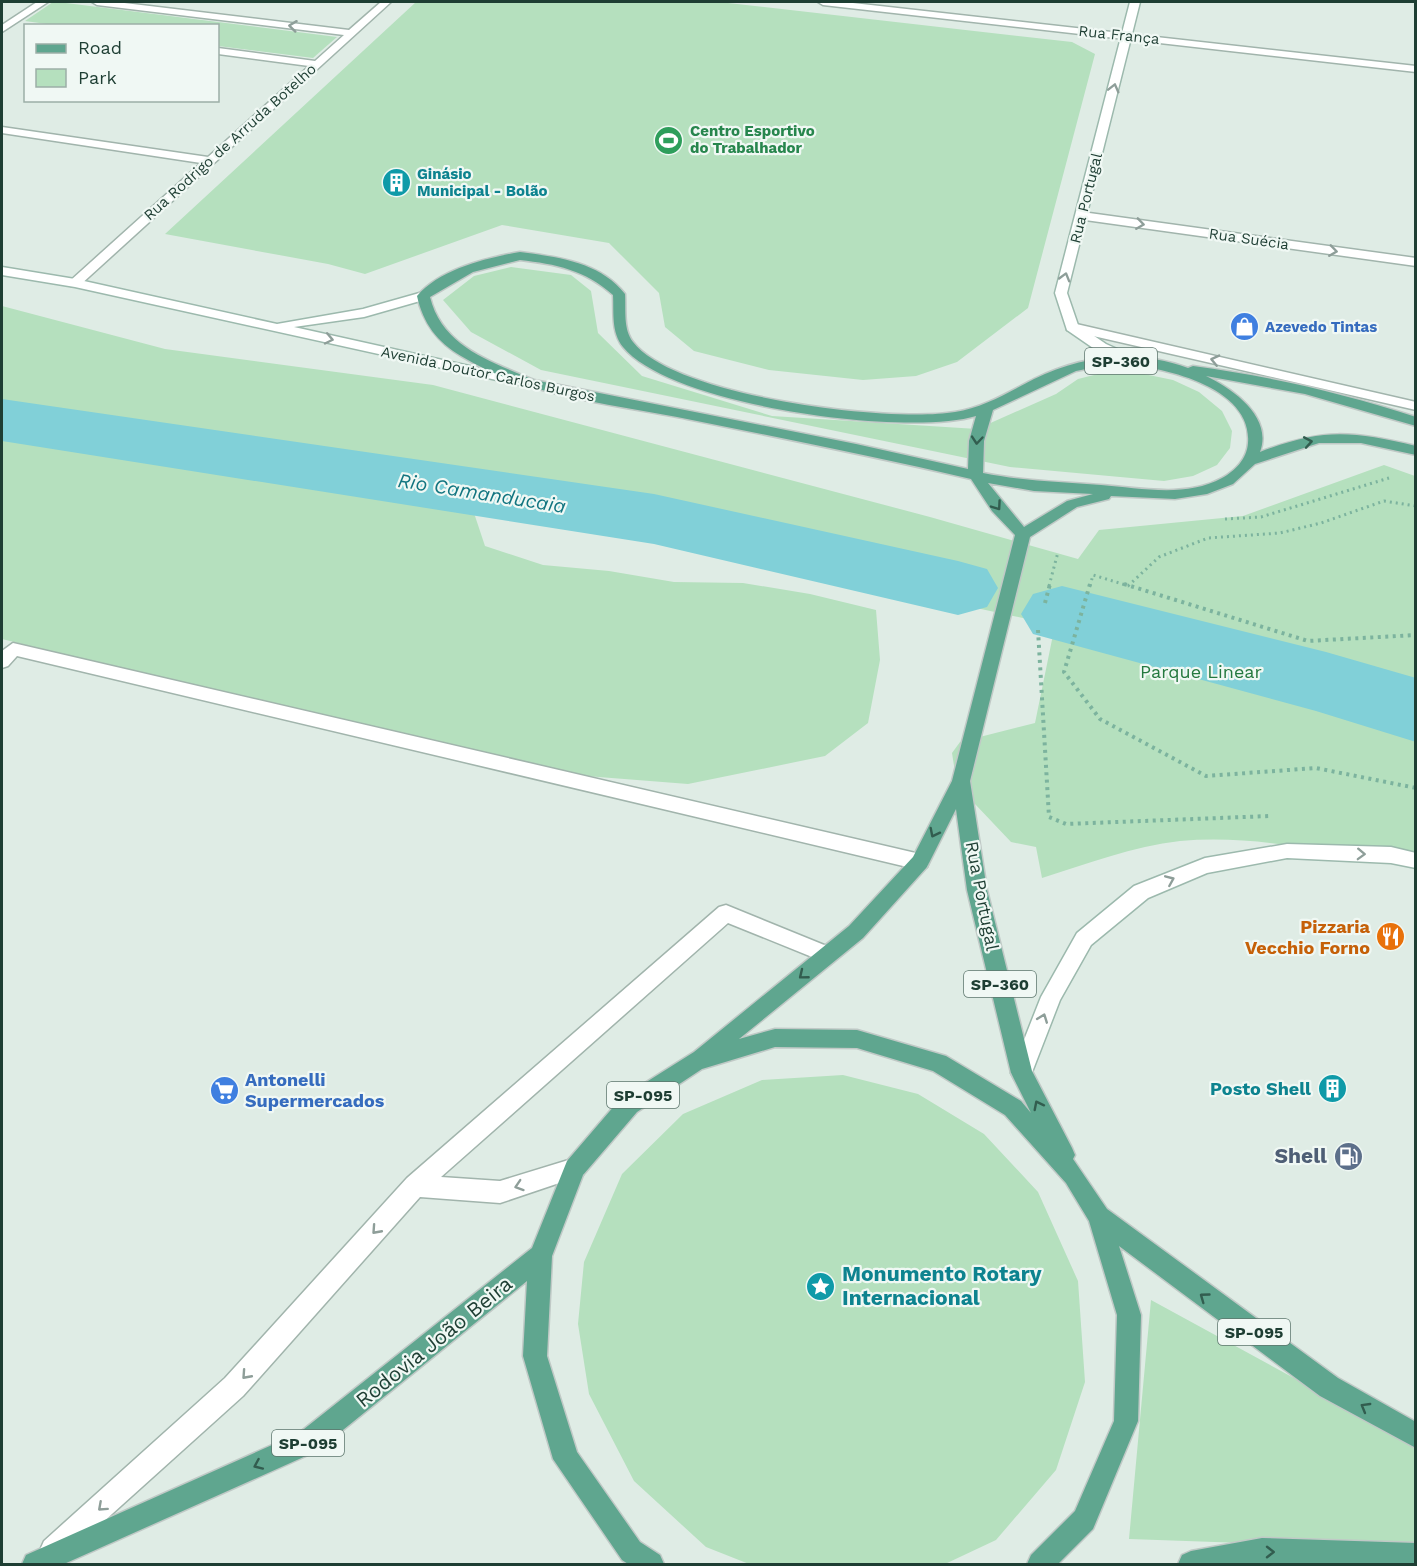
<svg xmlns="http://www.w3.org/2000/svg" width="1417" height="1566" font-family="'Work Sans',sans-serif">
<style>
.green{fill:#b5e0be}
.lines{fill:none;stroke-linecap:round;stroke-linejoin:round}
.river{fill:#81d0d8;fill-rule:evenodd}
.lane-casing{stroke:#a1b4ac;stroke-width:3}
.street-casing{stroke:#a1b4ac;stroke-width:3}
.secondary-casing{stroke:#9cb9ad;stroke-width:3}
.primary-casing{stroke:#c0c9c6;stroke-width:3}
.path-far1{stroke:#7cb39e;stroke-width:3;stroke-dasharray:2 4;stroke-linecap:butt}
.path{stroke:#7cb39e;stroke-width:4;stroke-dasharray:3 4.5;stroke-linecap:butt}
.lane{fill:#fff;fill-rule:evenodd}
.street{fill:#fff;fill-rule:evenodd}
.secondary{fill:#fff;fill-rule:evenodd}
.primary{fill:#5fa68f;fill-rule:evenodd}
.oneway{stroke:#8e9e99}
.oneway2{stroke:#325d4f}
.labels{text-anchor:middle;stroke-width:4.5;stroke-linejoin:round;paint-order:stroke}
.far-street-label{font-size:15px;fill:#1e3e33;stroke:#f0f8f4}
.far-leisure-label{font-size:15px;font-weight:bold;fill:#27864d;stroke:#f0f8f4;text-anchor:start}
.far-culture-label{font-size:15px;font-weight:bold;fill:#0d838f;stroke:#f0f8f4;text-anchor:start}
.far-shop-label{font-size:15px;font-weight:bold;fill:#366cbe;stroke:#f0f8f4;text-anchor:start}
.shield{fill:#f0f8f4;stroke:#5d766d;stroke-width:1.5}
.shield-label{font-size:16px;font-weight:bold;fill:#1e3e33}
.park-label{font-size:18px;fill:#24793f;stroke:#f0f8f4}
.street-label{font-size:18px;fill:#1e3e33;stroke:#f0f8f4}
.food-label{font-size:18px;font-weight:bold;fill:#c56008;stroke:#f0f8f4;text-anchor:end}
.shop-label{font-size:18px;font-weight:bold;fill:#366cbe;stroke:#f0f8f4;text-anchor:start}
.culture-label{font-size:18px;font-weight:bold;fill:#0d838f;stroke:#f0f8f4;text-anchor:end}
.water-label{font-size:20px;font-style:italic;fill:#127580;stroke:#f0f8f4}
.near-service-label{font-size:21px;font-weight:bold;fill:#4e5e75;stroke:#f0f8f4;text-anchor:end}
.near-culture-label{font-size:21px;font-weight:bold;fill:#0d838f;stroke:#f0f8f4;text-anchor:start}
.near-street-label{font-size:21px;fill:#1e3e33;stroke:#f0f8f4}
</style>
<rect width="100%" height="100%" fill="#dfece5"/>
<path class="green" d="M53,2H58L337,37L313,58L218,46V26H61L25,21Z
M416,2H719L1072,42L1095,54L1028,308L957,362L916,376L863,380L769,370L694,351L665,327L659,293L609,243L502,225L365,274L328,264L165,234Z
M511,267L571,275L591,291L598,333L642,376L772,416L977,429L1056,394L1078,379L1106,372L1139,373L1173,380L1199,392L1222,411L1232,431L1230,448L1217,465L1193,476L1164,481L1010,467L541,370L471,332L443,300L474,276Z
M2,306L165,349L433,385L930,517L1078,559L1099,530L1243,516L1384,465L1415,476V868C1338,854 1259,834 1180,841C1133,846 1087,864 1042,878L1036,847L1011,842L957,785L952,753L960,742L1035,723L1055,625L967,606L784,529L658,510L592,509L533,495L471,504L485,546L543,565L609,571L674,582L743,583L810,594L876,610L880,660L868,723L825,756L688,784L535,772L2,639Z
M843,1075L918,1094L984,1134L1038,1192L1078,1281L1085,1382L1056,1470L996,1540L945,1564H749L706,1547L634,1481L589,1394L578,1324L584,1262L622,1174L683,1114L762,1080Z
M1151,1300L1415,1444V1549L1129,1539Z"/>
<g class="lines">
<path class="river" d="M2,399L654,494L958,561L987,569L998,588L987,607L958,615L654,544L2,441Z
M1062,586L1326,652L1416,678V742L1316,711L1033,634L1021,614L1033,594Z"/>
<defs>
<path id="lane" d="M1072,323L1416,402V410L1067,330V324Z
M13,643L920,854L927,857L929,862L927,867L920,870L17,656L8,666L2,668V651Z
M726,905L834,949L837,955L834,961L827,963L728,923L441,1177L500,1181L575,1158L583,1161L586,1168L583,1175L500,1203L420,1197L243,1396L62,1559L53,1563L44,1559L40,1550L44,1541L225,1378L407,1178L719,907Z"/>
<path id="street" d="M37,2H48L2,32V25Z
M92,2H116L349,30L381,2H391L79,286H71V280L201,163L2,133V127L208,157L309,66L218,54V48L315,61L344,35L97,5Z
M818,2H844L1416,66V72L823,5Z
M1082,212L1416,258V266L1078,219V213Z"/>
<path id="secondary" d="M1130,2H1140L1067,293L1078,325L1106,344L1137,358L1139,361L1132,365L1096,350L1067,330L1055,293Z
M2,267L75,279L277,324L363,309L423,292L427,293V299L364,317L294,327L528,379L535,383L528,387L75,287L2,275Z
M1287,844L1391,847L1416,853V868L1391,863L1287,858L1207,873L1148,898L1091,945L1060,1000L1029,1080L1022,1083L1015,1080L1011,1073L1041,997L1077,933L1134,886L1205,858Z"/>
<path id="primary" d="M520,252C558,257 600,262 625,294C626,310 623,329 633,342C675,397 890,423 955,412C983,408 1009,392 1034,379C1083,355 1136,349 1188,368L1193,366C1269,376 1343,393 1416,417V426L1305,394L1206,376C1233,389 1273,417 1260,452C1323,428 1351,431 1416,446V455L1361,443H1319L1255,464L1233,484L1207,494L1175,499L1111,496L1109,499L1077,507L1030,537L970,781L987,890L1032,1071L1072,1148L1075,1155L1073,1159L1107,1209L1338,1378L1416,1422V1448L1320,1396L1119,1246L1141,1315L1138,1421L1093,1529L1058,1564H1027L1031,1555L1075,1511L1114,1421L1117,1315L1089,1221L1066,1183L1005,1115L933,1071L857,1048L775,1047L702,1069L637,1112L583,1175L552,1256L547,1356L577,1452L640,1542L660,1555L664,1564H628L622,1560L553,1459L523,1356L527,1281L317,1451L64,1564H22L26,1555L299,1433L532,1248L567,1161L621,1098L694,1052L849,926L913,857L952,781L1015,535L992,511L971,479C877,457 782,438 687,419C611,404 528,397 461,356C437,342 423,323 417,296C440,269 486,258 520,252ZM520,260C556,264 585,270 613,295C614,313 611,332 623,347C671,406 906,437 976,416L969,441L968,469L856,444L534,380C492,362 442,347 430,297L473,272ZM1111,364C1153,364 1253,384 1248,443C1247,459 1235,471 1222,478C1186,498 1140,488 1101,485C1061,482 1023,481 983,473L984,441L993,410L1076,371ZM988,483L1034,491L1093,494L1067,501L1024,527ZM956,809L967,890L1011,1073L1031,1113L1021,1101L946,1056L857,1030L775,1029L739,1039L863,938L927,867Z
M1262,1538L1416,1543V1564H1178L1182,1555L1191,1551Z"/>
</defs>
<use href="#lane" class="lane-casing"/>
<use href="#street" class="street-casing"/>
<use href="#secondary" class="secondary-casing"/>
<use href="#primary" class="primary-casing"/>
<path class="path-far1" d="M1225,519L1261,517L1389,478
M1049,586L1058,552
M1090,586L1093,575L1129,586
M1128,586L1159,557L1208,538L1280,533L1321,523L1384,501L1416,506"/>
<path class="path" d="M1090,584L1064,672L1100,719L1206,776L1316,768L1416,788
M1124,584L1308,641L1416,635
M1045,603L1050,584
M1038,630L1049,817L1066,824L1270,816"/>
<use href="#lane" class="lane"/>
<use href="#street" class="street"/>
<use href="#secondary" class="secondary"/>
<use href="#primary" class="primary"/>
</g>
<defs><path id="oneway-chevron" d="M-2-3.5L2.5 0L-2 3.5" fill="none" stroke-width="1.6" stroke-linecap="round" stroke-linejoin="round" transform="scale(1.5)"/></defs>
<g class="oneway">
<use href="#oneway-chevron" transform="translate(293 26) rotate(-173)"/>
<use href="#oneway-chevron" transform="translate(1114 88) rotate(-76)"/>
<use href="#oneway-chevron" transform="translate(1140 224) rotate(8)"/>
<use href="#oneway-chevron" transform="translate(1333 251) rotate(8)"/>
<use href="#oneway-chevron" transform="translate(1065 277) rotate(-74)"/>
<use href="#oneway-chevron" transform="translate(329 339) rotate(12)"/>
<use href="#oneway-chevron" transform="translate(1215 360) rotate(-167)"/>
<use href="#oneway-chevron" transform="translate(1361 854) rotate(2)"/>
<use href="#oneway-chevron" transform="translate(1170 880) rotate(-23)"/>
<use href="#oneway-chevron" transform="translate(1043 1018) rotate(-69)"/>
<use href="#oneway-chevron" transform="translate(519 1186) rotate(162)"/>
<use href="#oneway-chevron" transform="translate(376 1230) rotate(132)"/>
<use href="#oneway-chevron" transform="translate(246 1375) rotate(132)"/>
<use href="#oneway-chevron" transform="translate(102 1507) rotate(138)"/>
</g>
<g class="oneway2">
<use href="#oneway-chevron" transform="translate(977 440) rotate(95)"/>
<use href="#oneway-chevron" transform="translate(1308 442) rotate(-10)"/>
<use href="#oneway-chevron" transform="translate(997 506) rotate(55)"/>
<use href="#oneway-chevron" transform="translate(934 833) rotate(117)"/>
<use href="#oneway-chevron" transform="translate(803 975) rotate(141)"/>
<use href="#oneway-chevron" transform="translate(1038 1105) rotate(-117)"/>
<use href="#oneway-chevron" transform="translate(1204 1297) rotate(-144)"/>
<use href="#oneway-chevron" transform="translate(1365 1407) rotate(-150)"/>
<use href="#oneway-chevron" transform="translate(258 1465) rotate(156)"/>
<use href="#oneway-chevron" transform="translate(1270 1552)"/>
</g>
<defs>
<symbol id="stadium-disc" viewBox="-11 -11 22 22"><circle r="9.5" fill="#2e9e5b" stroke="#f0f8f4"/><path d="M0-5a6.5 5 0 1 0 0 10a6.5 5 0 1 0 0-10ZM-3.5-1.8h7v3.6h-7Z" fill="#fff"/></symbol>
<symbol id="building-disc" viewBox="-11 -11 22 22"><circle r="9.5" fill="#0f9aa8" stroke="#f0f8f4"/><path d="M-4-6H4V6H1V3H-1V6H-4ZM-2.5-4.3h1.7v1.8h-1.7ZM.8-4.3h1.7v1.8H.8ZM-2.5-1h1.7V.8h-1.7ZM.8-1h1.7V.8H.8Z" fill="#fff"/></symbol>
<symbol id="shop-disc" viewBox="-11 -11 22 22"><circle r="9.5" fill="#3f7fe0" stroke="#f0f8f4"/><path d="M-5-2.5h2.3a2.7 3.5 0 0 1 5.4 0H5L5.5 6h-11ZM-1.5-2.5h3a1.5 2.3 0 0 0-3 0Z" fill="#fff"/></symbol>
<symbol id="restaurant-disc" viewBox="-11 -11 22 22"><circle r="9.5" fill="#e8710a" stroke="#f0f8f4"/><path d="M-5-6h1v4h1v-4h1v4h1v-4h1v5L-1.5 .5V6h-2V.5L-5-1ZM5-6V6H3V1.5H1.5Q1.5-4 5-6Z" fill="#fff"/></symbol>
<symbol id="supermarket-disc" viewBox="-11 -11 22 22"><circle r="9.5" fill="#3f7fe0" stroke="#f0f8f4"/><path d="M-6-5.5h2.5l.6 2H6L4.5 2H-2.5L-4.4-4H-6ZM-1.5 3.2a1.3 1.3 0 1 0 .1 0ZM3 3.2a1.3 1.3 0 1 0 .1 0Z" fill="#fff"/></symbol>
<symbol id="fuel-disc" viewBox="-11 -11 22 22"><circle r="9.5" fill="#5c6f8a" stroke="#f0f8f4"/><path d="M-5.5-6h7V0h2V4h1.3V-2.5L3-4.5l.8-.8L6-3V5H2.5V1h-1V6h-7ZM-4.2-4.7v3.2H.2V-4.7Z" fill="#fff"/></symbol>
<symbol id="sight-disc" viewBox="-11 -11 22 22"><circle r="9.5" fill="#0f9aa8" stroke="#f0f8f4"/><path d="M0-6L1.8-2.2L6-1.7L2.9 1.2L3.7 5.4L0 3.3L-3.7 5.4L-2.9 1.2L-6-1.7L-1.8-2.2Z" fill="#fff"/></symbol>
</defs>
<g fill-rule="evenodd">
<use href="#stadium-disc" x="652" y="124" width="33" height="33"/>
<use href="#building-disc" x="380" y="166" width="33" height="33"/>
<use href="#shop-disc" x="1228" y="310" width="33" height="33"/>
<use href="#restaurant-disc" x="1374" y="920" width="33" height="33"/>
<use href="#building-disc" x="1316" y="1072" width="33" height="33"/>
<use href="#supermarket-disc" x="208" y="1074" width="33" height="33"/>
<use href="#fuel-disc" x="1332" y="1140" width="33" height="33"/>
<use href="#sight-disc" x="804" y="1270" width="33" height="33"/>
</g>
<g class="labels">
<g class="far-street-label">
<text transform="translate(1119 35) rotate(6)" y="5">Rua França</text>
<text transform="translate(230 142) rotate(-42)" y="5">Rua Rodrigo de Arruda Botelho</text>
<text transform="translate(1086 198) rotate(-76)" y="5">Rua Portugal</text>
<text transform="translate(1249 239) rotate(8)" y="5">Rua Suécia</text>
<text transform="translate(488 374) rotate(12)" y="5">Avenida Doutor Carlos Burgos</text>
</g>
<g class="far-leisure-label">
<text x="690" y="136">Centro Esportivo<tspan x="690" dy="17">do Trabalhador</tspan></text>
</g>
<g class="far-culture-label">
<text x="417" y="179">Ginásio<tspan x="417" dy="17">Municipal - Bolão</tspan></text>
</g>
<g class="far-shop-label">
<text x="1265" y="332">Azevedo Tintas</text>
</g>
<g class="shield">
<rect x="1085" y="348" width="72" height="26" rx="4.5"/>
<rect x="964" y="971" width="72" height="26" rx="4.5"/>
<rect x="607" y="1082" width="72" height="26" rx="4.5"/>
<rect x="1218" y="1319" width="72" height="26" rx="4.5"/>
<rect x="272" y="1430" width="72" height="26" rx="4.5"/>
</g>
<g class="shield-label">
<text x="1121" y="367">SP-360</text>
<text x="1000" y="990">SP-360</text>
<text x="643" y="1101">SP-095</text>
<text x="1254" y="1338">SP-095</text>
<text x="308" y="1449">SP-095</text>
</g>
<g class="park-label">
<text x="1201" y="678">Parque Linear</text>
</g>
<g class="street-label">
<text transform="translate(982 896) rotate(79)" y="6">Rua Portugal</text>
</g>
<g class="food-label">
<text x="1370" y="933">Pizzaria<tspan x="1370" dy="21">Vecchio Forno</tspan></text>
</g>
<g class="shop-label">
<text x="245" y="1086">Antonelli<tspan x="245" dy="21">Supermercados</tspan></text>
</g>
<g class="culture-label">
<text x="1311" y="1095">Posto Shell</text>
</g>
<g class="water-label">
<text transform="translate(482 493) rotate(9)" y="7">Rio Camanducaia</text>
</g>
<g class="near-service-label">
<text x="1327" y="1163">Shell</text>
</g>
<g class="near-culture-label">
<text x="842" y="1281">Monumento Rotary<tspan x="842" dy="24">Internacional</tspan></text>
</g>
<g class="near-street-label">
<text transform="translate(434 1342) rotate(-39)" y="7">Rodovia João Beira</text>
</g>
</g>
<rect width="1417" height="1566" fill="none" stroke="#1e3e33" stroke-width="6"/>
<rect x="24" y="24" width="195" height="78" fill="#f0f8f4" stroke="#9caea7" stroke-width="1.5"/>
<rect x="36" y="44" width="30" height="9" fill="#5fa68f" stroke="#9caea7" stroke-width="1.5"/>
<text x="78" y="54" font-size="18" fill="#1e3e33">Road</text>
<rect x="36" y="69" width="30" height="18" fill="#b5e0be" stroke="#9caea7" stroke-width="1.5"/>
<text x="78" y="84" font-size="18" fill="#1e3e33">Park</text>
</svg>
